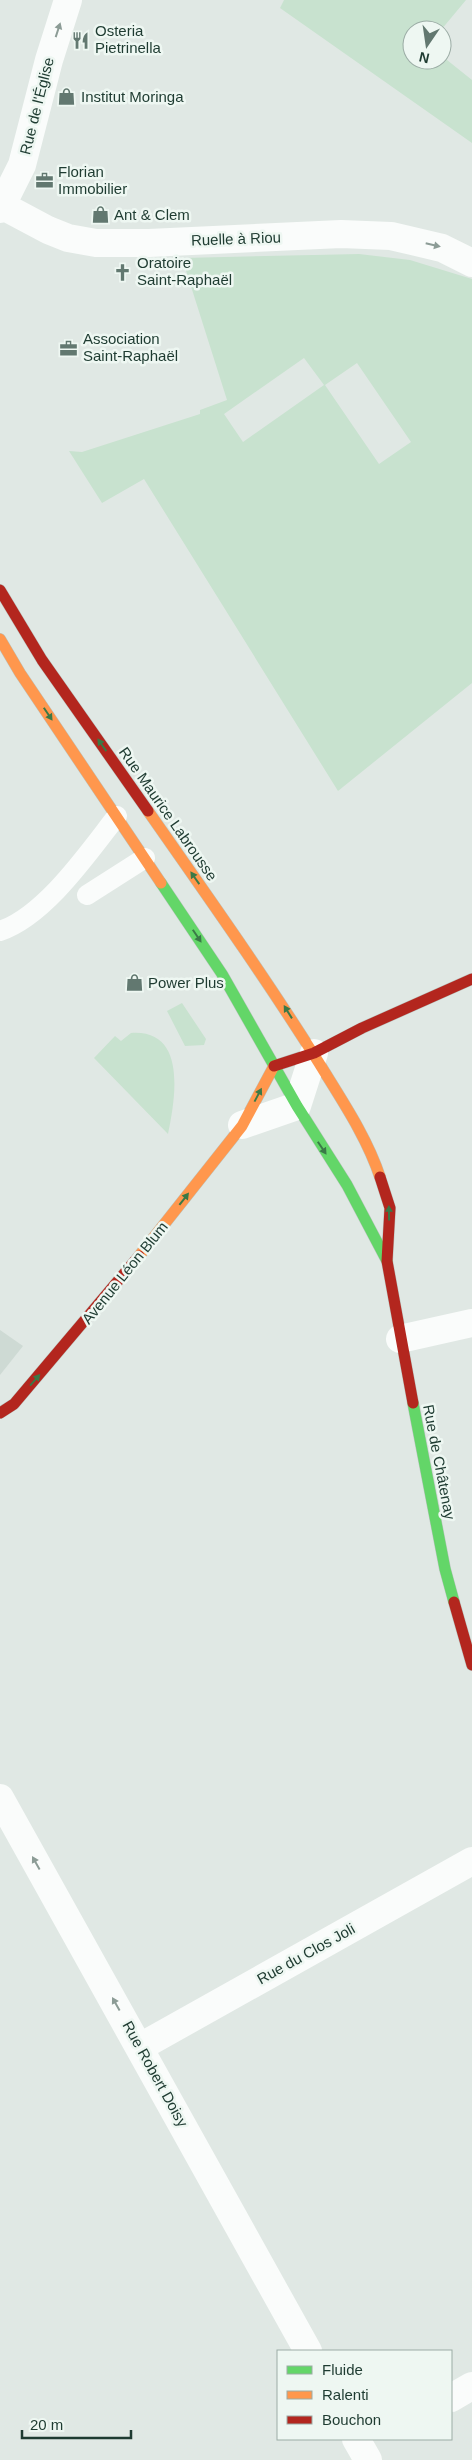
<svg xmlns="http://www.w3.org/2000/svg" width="472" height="2460" font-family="Arial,sans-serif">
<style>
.built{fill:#cedad4}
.green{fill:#c8e2cf;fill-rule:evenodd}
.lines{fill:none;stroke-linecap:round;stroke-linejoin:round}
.fast-casing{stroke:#bac4bf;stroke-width:12}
.slow-casing{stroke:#bac4bf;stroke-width:12}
.jam-casing{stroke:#bac4bf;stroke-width:12}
.lane{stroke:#fafcfb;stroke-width:20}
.street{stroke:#fafcfb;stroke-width:28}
.fast{stroke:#63d668;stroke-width:11}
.slow{stroke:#ff974d;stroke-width:11}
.jam{stroke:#b3261e;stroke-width:11}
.oneway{fill:#8c9c96}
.oneway2{fill:#3a7947}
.labels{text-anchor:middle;stroke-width:5;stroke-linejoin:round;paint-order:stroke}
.poi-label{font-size:15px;fill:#1e3b31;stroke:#eef7f2;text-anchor:start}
.street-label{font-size:15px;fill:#1e3b31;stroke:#eef7f2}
</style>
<rect width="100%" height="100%" fill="#e0e8e4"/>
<path class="built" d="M0,1330L23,1346L0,1375Z"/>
<path class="green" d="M284,0H466L441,30H412V60H442V56L472,80V143L280,8Z
M359,254L410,260L472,279V683L338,791L144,479L102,503L69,451L82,452L200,414V410L227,400L182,258ZM304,358L324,385L243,442L224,414ZM357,363L411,442L379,464L325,385Z
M182,1003L206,1039L204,1045L185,1046L167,1011Z
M131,1033C188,1029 175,1100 168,1134L94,1058L115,1036L121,1041Z"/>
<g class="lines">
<defs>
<path id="fast" d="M161,883L222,974L297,1106L347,1185L387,1261
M413,1403L445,1569L454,1602"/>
<path id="slow" d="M0,639L20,673L161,883
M148,811C206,894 265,977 319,1063C341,1099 367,1137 380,1177
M139,1256L242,1126L274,1066"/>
<path id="jam" d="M0,590L42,660L148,811
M274,1066L314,1053L362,1028L472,979
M380,1177L390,1208L387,1261L413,1403
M0,1413L14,1404L139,1256
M454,1602L472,1665"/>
</defs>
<use href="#fast" class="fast-casing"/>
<use href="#slow" class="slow-casing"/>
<use href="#jam" class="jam-casing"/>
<path class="lane" d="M87,895L145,858
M0,931C45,916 88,853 117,816"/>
<path class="street" d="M3,206L48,230L68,238L96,243H149L341,234L391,236L442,248L472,263
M0,209L22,165L49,60L68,0
M242,1125L297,1106L314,1053
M400,1339L472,1323
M0,1798L308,2351
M140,2047L472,1861
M451,2398L472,2386
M356,2439L368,2460"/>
<use href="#fast" class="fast"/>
<use href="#slow" class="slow"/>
<use href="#jam" class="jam"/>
</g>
<defs><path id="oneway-solid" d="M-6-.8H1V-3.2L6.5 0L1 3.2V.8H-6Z" transform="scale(1.25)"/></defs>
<g class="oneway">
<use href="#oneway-solid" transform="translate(58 30) rotate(-72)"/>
<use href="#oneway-solid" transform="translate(433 245) rotate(13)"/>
<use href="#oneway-solid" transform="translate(36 1863) rotate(-119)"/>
<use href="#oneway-solid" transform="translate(116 2004) rotate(-119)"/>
</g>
<g class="oneway2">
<use href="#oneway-solid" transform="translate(48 714) rotate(56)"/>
<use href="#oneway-solid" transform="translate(102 745) rotate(-125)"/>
<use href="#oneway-solid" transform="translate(195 878) rotate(-125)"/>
<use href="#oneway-solid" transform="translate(197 936) rotate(56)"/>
<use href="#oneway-solid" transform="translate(288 1012) rotate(-122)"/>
<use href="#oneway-solid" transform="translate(258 1095) rotate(-62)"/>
<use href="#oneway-solid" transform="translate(322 1148) rotate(56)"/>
<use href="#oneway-solid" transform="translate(184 1199) rotate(-52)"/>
<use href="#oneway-solid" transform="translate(389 1213) rotate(-91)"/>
<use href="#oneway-solid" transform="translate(35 1380) rotate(-49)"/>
</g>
<defs>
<symbol id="restaurant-bare" viewBox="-9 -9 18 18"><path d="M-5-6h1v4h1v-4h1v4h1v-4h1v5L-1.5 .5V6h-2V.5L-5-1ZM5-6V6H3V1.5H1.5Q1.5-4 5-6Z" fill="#627870" stroke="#eef7f2" stroke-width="2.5" paint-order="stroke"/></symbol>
<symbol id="shop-bare" viewBox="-9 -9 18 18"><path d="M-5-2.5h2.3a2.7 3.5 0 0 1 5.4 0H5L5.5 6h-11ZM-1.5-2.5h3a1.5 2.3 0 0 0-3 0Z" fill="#627870" stroke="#eef7f2" stroke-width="2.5" paint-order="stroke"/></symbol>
<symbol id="office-bare" viewBox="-9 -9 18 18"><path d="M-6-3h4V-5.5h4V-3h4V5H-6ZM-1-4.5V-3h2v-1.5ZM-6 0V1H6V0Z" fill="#627870" stroke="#eef7f2" stroke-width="2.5" paint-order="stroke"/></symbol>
<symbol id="church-bare" viewBox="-9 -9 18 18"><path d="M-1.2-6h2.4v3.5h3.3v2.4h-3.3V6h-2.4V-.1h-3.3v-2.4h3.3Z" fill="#627870" stroke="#eef7f2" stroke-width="2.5" paint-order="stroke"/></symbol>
</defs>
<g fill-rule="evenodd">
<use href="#restaurant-bare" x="68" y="28" width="25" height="25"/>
<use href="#shop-bare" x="54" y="84" width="25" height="25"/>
<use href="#office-bare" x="32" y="168" width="25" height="25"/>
<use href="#shop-bare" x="88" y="202" width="25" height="25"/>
<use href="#church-bare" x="110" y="260" width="25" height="25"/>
<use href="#office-bare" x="56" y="336" width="25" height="25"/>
<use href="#shop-bare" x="122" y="970" width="25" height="25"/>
</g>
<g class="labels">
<g class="poi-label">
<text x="95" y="36">Osteria<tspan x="95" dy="17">Pietrinella</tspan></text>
<text x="81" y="102">Institut Moringa</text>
<text x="58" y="177">Florian<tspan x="58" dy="17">Immobilier</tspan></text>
<text x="114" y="220">Ant &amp; Clem</text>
<text x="137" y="268">Oratoire<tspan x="137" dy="17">Saint-Raphaël</tspan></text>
<text x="83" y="344">Association<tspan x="83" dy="17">Saint-Raphaël</tspan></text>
<text x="148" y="988">Power Plus</text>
</g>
<g class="street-label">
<text transform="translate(37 106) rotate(-76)" y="5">Rue de l'Église</text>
<text transform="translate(236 239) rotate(-2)" y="5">Ruelle à Riou</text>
<text transform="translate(168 814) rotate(55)" y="5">Rue Maurice Labrousse</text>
<text transform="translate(125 1273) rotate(-51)" y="5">Avenue Léon Blum</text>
<text transform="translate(439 1462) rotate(79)" y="5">Rue de Châtenay</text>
<text transform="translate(306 1954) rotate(-29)" y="5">Rue du Clos Joli</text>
<text transform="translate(155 2074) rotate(61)" y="5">Rue Robert Doisy</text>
</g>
</g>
<rect x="277" y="2350" width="175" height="90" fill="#eef7f2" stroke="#9baca5"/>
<rect x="287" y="2366" width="25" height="8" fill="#63d668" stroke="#9baca5"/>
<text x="322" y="2375" font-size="15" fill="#1e3b31">Fluide</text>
<rect x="287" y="2391" width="25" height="8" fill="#ff974d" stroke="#9baca5"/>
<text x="322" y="2400" font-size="15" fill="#1e3b31">Ralenti</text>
<rect x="287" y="2416" width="25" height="8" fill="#b3261e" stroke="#9baca5"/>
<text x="322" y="2425" font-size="15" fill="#1e3b31">Bouchon</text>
<g transform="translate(427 45) rotate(193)"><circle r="24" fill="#eef7f2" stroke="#9baca5"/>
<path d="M0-4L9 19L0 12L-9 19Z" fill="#627870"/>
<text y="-8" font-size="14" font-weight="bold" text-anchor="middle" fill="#1e3b31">N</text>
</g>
<path d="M22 2430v8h109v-8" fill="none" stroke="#1e3b31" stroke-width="2.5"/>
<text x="30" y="2430" font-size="15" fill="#1e3b31" stroke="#eef7f2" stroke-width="4" paint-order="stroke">20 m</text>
</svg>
